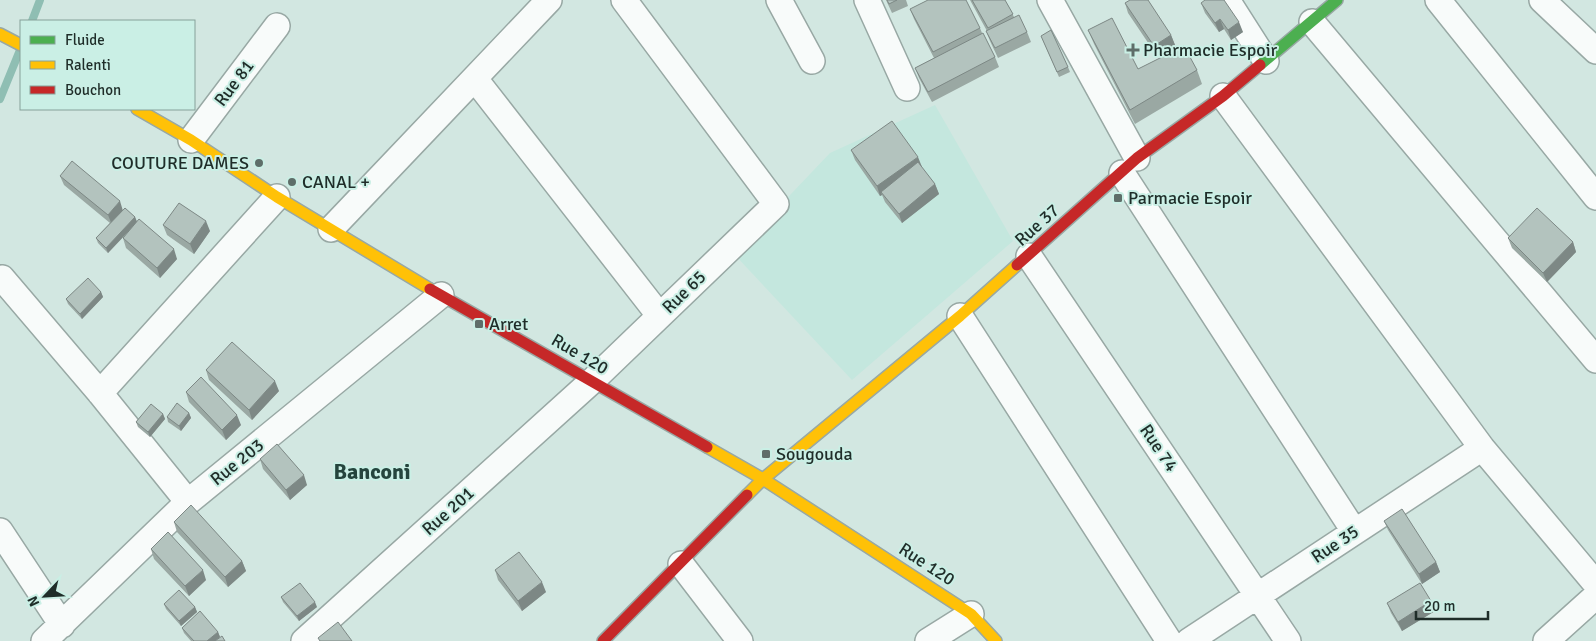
<svg xmlns="http://www.w3.org/2000/svg" width="1596" height="641" font-family="Signika,sans-serif">
<style>
.built{fill:#c4e7de}
.lines{fill:none;stroke-linecap:round;stroke-linejoin:round}
.stream{stroke:#8fbeb3;stroke-width:8}
.street-casing{stroke:#98a8a4;stroke-width:28}
.fast-casing{stroke:#98a8a4;stroke-width:14}
.slow-casing{stroke:#98a8a4;stroke-width:14}
.jam-casing{stroke:#98a8a4;stroke-width:14}
.street{stroke:#f8fbfa;stroke-width:25}
.fast{stroke:#4caf50;stroke-width:11}
.slow{stroke:#ffc107;stroke-width:11}
.jam{stroke:#c62828;stroke-width:11}
.wall{fill:#9aa8a3}
.shaded-wall{fill:#7d8885}
.building{fill:#b3c3be;stroke:#7d8885}
.poi-dot{fill:#5e6e69;stroke:#caefe5;stroke-width:2}
.labels{text-anchor:middle;stroke-width:4;stroke-linejoin:round;paint-order:stroke}
.poi-label{font-size:18px;fill:#1f2d29;stroke:#caefe5;text-anchor:start}
.street-label{font-size:18px;fill:#1f2d29;stroke:#caefe5}
.district-label{font-size:22px;font-weight:bold;fill:#25453d;stroke:#caefe5}
</style>
<rect width="100%" height="100%" fill="#d2e7e1"/>
<path class="built" d="M935,105L1013,241L852,380L734,254L830,153Z"/>
<g class="lines">
<path class="stream" d="M32,21L40,0
M0,99L20,50"/>
<defs>
<path id="street" d="M779,0L812,61
M867,0L907,88
M1050,0L1137,158
M1227,0L1266,61
M1438,0L1596,197
M1542,0L1596,51
M1312,22L1596,360
M475,79L659,315
M1223,96L1482,448L1596,584
M191,140L277,26
M1122,173L1354,531
M331,229L549,0
M1029,256L1288,641
M2,278L100,393L188,502
M960,316L1169,641
M100,393L277,197
M0,531L62,625
M681,564L740,641
M44,641L188,502L441,295
M304,641L592,381L776,204L624,0
M928,641L971,614
M1189,641L1482,448
M1546,641L1596,596"/>
<path id="fast" d="M1260,65L1337,0"/>
<path id="slow" d="M0,34L21,45
M137,109L191,140L277,197L430,289
M707,447L763,479L971,614L996,641
M747,495L763,479L960,316L1017,265"/>
<path id="jam" d="M1017,265L1137,158L1223,96L1260,65
M430,289L707,447
M603,641L747,495"/>
</defs>
<use href="#street" class="street-casing"/>
<use href="#fast" class="fast-casing"/>
<use href="#slow" class="slow-casing"/>
<use href="#jam" class="jam-casing"/>
<use href="#street" class="street"/>
<use href="#fast" class="fast"/>
<use href="#slow" class="slow"/>
<use href="#jam" class="jam"/>
</g>
<path class="wall" d="M886,0H906L908,6L892,13Z
M970,0H1005L1014,17L1027,32L1031,42L998,58L990,41L986,31H987Z
M1125,3L1171,35L1175,45L1157,56L1128,13Z
M1201,3L1243,32L1231,40L1224,29L1219,32L1205,13Z
M910,9L980,28L982,33L995,57L999,67L932,102L919,78L915,68L934,58L914,19Z
M1088,30L1138,69L1197,70L1202,84L1135,124L1094,44Z
M1041,36L1068,67L1070,72L1059,77Z
M851,150L921,167L935,184L939,194L902,223L885,202L882,195L880,196L855,160Z
M60,176L135,217L137,222L177,259L160,278L126,248L123,238L132,228L108,253L98,243L96,238L110,223L64,185Z
M163,225L210,231L194,254L167,235Z
M1508,238L1573,242L1576,252L1547,282L1512,248Z
M101,292L103,297L82,319L68,304L66,299Z
M206,370L279,391L252,420L209,380Z
M186,392L241,425L226,440L189,402Z
M189,413L191,418L181,431L168,422L167,417Z
M163,414L165,419L150,437L138,427L136,422Z
M260,459L307,485L290,500L263,469Z
M1384,521L1436,562L1440,572L1422,584L1388,530Z
M174,522L242,561L246,571L228,587L177,532Z
M151,549L206,580L189,596L154,559Z
M495,570L546,592L522,611L498,580Z
M281,597L317,607L299,621L283,602Z
M1431,601L1435,611L1402,631L1391,613L1387,603Z
M164,604L195,607L197,612L181,626L166,609Z
M182,628L218,632L220,637L215,641H225H191L184,633Z"/>
<path class="shaded-wall" d="M1220,19L1224,29L1219,32L1215,23Z
M1239,22L1243,32L1231,40L1228,30Z
M1171,35L1175,45L1157,56L1154,46Z
M918,157L922,167L881,192L882,195L880,196L877,186Z
M935,184L939,194L902,223L899,214Z
M120,201L123,211L112,225L108,215Z
M135,217L137,222L108,253L106,248Z
M206,221L210,231L194,254L190,244Z
M1573,242L1576,252L1547,282L1543,273Z
M174,249L177,259L160,278L157,268Z
M101,292L103,297L82,319L80,314Z
M275,381L279,391L252,420L249,410Z
M189,413L191,418L181,431L179,426Z
M163,414L165,419L150,437L148,432Z
M237,415L241,425L226,440L222,430Z
M304,475L307,485L290,500L286,490Z
M242,561L246,571L228,587L225,577Z
M1436,562L1440,572L1422,584L1419,574Z
M203,570L206,580L189,596L185,586Z
M542,582L546,592L522,611L518,601Z
M1431,601L1435,611L1402,631L1398,622Z
M315,602L317,607L299,621L297,616Z
M195,607L197,612L181,626L179,621Z
M218,632L220,637L215,641H207Z"/>
<path class="building" d="M887,0H897L889,4Z
M928,0H966L980,28L933,52L910,9Z
M972,0H1005L1013,14L988,28Z
M1130,0H1148L1171,35L1154,46L1125,3Z
M1205,0H1224L1239,22L1228,30L1220,19L1215,23L1201,3Z
M1019,15L1027,32L995,48L986,31Z
M1112,18L1138,69L1184,46L1197,70L1130,110L1088,30Z
M1051,30L1068,67L1057,72L1041,36Z
M983,33L995,57L928,92L915,68Z
M892,121L918,157L877,186L851,150Z
M72,161L120,201L108,215L60,176Z
M918,162L935,184L899,214L881,192Z
M179,203L206,221L190,244L163,225Z
M125,208L135,217L106,248L96,238Z
M1537,208L1573,242L1543,273L1508,238Z
M139,219L174,249L157,268L123,238Z
M88,278L101,292L80,314L66,299Z
M232,342L275,381L249,410L206,370Z
M201,377L237,415L222,430L186,392Z
M177,403L189,413L179,426L167,417Z
M151,404L163,414L148,432L136,422Z
M277,444L304,475L286,490L260,459Z
M191,505L242,561L225,577L174,522Z
M1402,509L1436,562L1419,574L1384,521Z
M168,532L203,570L185,586L151,549Z
M519,552L542,582L518,601L495,570Z
M300,583L315,602L297,616L281,597Z
M1420,583L1431,601L1398,622L1387,603Z
M179,590L195,607L179,621L164,604Z
M200,611L218,632L207,641H194L182,628Z
M338,622L352,641H320L318,638Z
M222,636L225,641H215Z"/>
<g class="poi-dot">
<path d="M1130.5 42.5h5v5h5v5h-5v5h-5v-5h-5v-5h5z"/>
<circle cx="259" cy="163" r="5"/>
<circle cx="292" cy="182" r="5"/>
<rect x="1113" y="193" width="10" height="10" rx="2.5"/>
<rect x="474" y="319" width="10" height="10" rx="2.5"/>
<rect x="761" y="449" width="10" height="10" rx="2.5"/>
</g>
<g class="labels">
<g class="poi-label">
<text x="1143" y="56">Pharmacie Espoir</text>
<text x="249" y="169" text-anchor="end">COUTURE DAMES</text>
<text x="302" y="188">CANAL +</text>
<text x="1128" y="204">Parmacie Espoir</text>
<text x="489" y="330">Arret</text>
<text x="776" y="460">Sougouda</text>
</g>
<g class="street-label">
<text transform="translate(234 83) rotate(-53)" y="6">Rue 81</text>
<text transform="translate(1037 225) rotate(-42)" y="6">Rue 37</text>
<text transform="translate(684 292) rotate(-44)" y="6">Rue 65</text>
<text transform="translate(580 354) rotate(30)" y="6">Rue 120</text>
<text transform="translate(1159 448) rotate(56)" y="6">Rue 74</text>
<text transform="translate(237 462) rotate(-39)" y="6">Rue 203</text>
<text transform="translate(448 511) rotate(-42)" y="6">Rue 201</text>
<text transform="translate(1335 544) rotate(-34)" y="6">Rue 35</text>
<text transform="translate(927 564) rotate(33)" y="6">Rue 120</text>
</g>
<g class="district-label">
<text x="372" y="479">Banconi</text>
</g>
</g>
<rect x="20" y="20" width="175" height="90" fill="#caefe5" stroke="#86a19a"/>
<rect x="30" y="36" width="25" height="8" fill="#4caf50" stroke="#86a19a"/>
<text x="65" y="45" font-size="15" fill="#1f2d29">Fluide</text>
<rect x="30" y="61" width="25" height="8" fill="#ffc107" stroke="#86a19a"/>
<text x="65" y="70" font-size="15" fill="#1f2d29">Ralenti</text>
<rect x="30" y="86" width="25" height="8" fill="#c62828" stroke="#86a19a"/>
<text x="65" y="95" font-size="15" fill="#1f2d29">Bouchon</text>
<g transform="translate(45 596) rotate(245)" stroke="#caefe5" stroke-width="4" paint-order="stroke">
<path d="M0-4L9 19L0 12L-9 19Z" fill="#1f2d29"/>
<text y="-8" font-size="14" font-weight="bold" text-anchor="middle" fill="#1f2d29">N</text>
</g>
<path d="M1416 611v8h72v-8" fill="none" stroke="#1f2d29" stroke-width="2.5"/>
<text x="1424" y="611" font-size="15" fill="#1f2d29" stroke="#caefe5" stroke-width="4" paint-order="stroke">20 m</text>
</svg>
